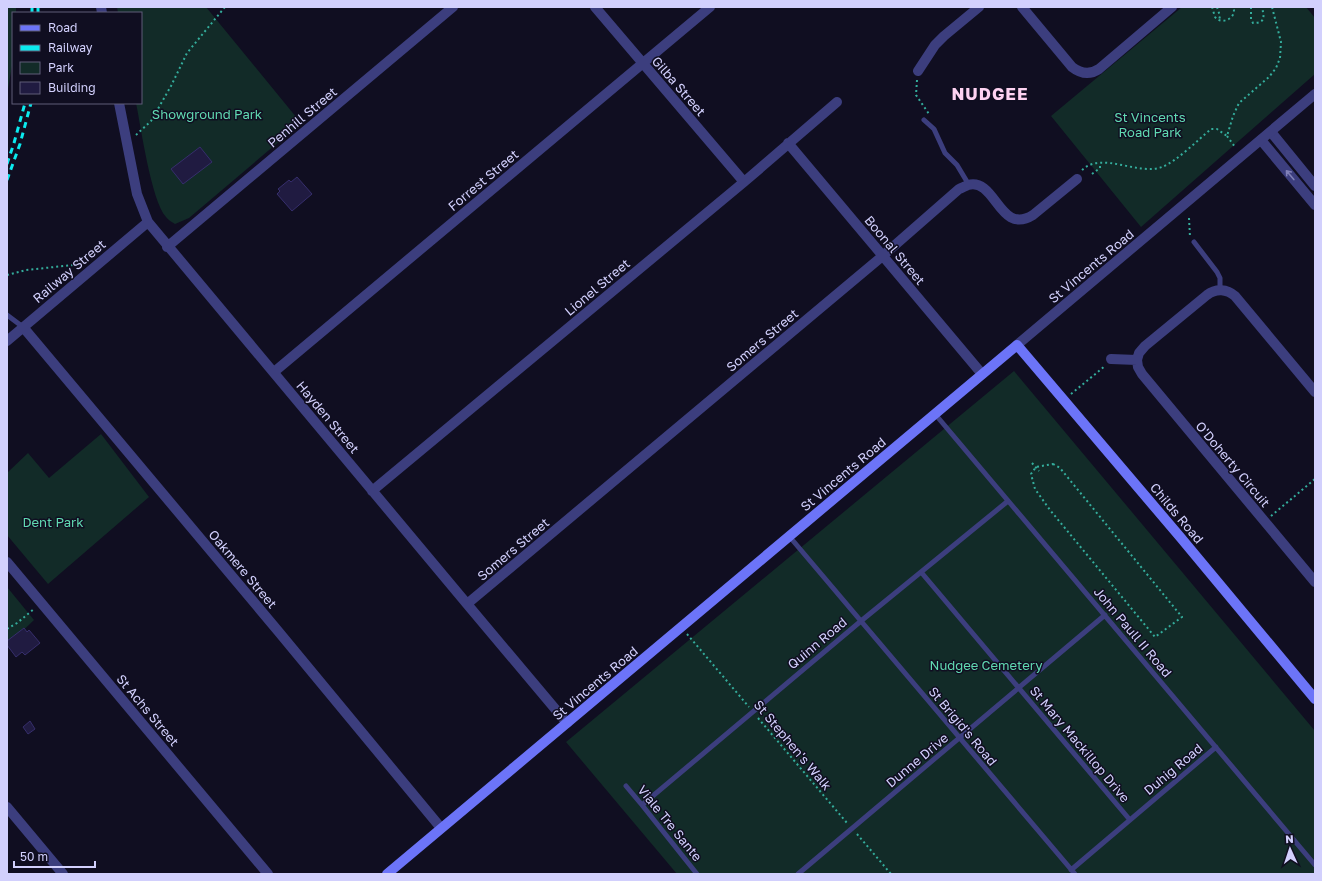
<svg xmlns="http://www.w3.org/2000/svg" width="1322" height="881" font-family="'Golos Text',sans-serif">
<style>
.green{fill:#122b28}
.building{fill:#201b41;stroke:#362e6c}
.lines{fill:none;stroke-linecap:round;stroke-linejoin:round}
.path{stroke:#34ad9c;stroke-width:2;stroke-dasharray:2 3;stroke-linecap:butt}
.service{stroke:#3c3e7e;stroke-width:5}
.minor{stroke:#3c3e7e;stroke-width:10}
.tertiary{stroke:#3c3e7e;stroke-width:10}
.secondary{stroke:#6c74f8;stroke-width:10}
.rail{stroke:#0beaee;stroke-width:3;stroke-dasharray:6 5;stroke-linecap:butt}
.oneway{stroke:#8080b7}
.labels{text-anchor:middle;stroke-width:3;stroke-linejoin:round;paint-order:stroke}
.street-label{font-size:13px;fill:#d2d0fd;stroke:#100e21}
.park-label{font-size:13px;fill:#60d9b1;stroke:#100e21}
.district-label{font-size:17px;font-weight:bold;letter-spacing:1px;fill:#fdd2f1;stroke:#100e21}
</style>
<rect width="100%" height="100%" fill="#100e21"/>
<path class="green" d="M7,7H16V13H13V60L7,95Z
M117,7H206L301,123L189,218L175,224C172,222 168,220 166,217C151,200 141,127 136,103H141V13H118Z
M1182,7H1306L1315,18V74L1141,227L1051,116Z
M1014,371L1315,731V874H677L566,742Z
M101,434L149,497L48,584L7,535V473L28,453L49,478Z
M7,587L34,620L7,646Z"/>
<path class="building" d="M200,147L212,162L183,184L171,169Z
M297,177L312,194L292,211L277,194L280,191L278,189L289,180L291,182Z
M24,628L27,632L29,630L40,643L25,655L22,652L16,657L7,645V641Z
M30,721L35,729L28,734L23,727Z"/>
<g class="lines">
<path class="path" d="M1212,7C1213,10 1214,14 1215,17C1222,26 1238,17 1233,7
M1217,7L1220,16L1219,20
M1251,7V19L1253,23C1266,23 1264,17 1262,7
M917,80L916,95L929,114
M136,135L151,121L171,86L187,53L225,7
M1227,136L1235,147
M1082,170C1102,151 1138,176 1162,167C1176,162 1199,139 1211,129H1217L1227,136L1233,116L1239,103L1269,77L1276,68L1280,58L1281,42L1272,7
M1092,174L1100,168V163
M1189,218L1190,237
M7,275L26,270L83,264
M1071,394L1105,366
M1032,463L1039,471
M1053,464L1060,468L1182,617L1155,637L1050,510L1035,489L1031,474L1036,467Z
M1271,516L1315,479
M7,629L17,623L34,609
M687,634L749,707
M758,718L847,823
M857,834L891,874"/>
<path class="service" d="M924,120L934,129L945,153L957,165L969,185
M1194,242L1217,272L1220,278V290
M7,315L23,327
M935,414L1315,865
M789,536L1075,874
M921,572L1130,820
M626,786L642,805L697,874
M642,805L861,621L1008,501
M1071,870L1216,747
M798,874L1105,615"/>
<path class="minor" d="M101,7L102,13
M595,7L744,182
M1022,7L1072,67C1081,74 1090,75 1099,69L1172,7
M918,71L935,45L944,36L979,7
M119,103L137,194L148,222L467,604L567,723
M1271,132L1315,186
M1261,140L1315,205
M788,143L982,374
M167,247L453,7
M23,327L278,631L441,828
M7,341L148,222
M1111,359L1137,360L1138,367L1142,374L1315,582
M1137,360L1139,353L1145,346L1207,295C1216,288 1227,289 1235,296L1315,392
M274,372L710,7
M372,491L744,182L837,102
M7,562L268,874
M467,604L879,259L959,189C962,188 965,186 968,185C996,177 999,236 1033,215L1077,179
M7,807L63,874"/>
<path class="tertiary" d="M1017,345L1315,94"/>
<path class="secondary" d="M387,874L1017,345L1181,538L1315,699"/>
<path class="rail" d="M32,7V13
M38,7V13
M7,164L14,143L25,103
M7,180L20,144L31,103"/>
</g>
<defs><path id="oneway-shaft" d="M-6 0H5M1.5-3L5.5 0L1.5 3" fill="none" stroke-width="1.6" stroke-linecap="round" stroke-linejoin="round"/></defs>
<use class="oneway" href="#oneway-shaft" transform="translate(1290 175) rotate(-130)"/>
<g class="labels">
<g class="street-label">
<text transform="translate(679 86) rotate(49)" y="5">Gilba Street</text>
<text transform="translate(302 117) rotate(-40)" y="5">Penhill Street</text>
<text transform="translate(483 180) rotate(-40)" y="5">Forrest Street</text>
<text transform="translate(895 250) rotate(50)" y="5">Boonal Street</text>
<text transform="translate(1091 266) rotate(-40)" y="5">St Vincents Road</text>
<text transform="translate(69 271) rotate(-40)" y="5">Railway Street</text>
<text transform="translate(597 287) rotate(-40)" y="5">Lionel Street</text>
<text transform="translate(762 340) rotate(-40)" y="5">Somers Street</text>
<text transform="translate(328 417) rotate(50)" y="5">Hayden Street</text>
<text transform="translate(1233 464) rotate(50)" y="5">O'Doherty Circuit</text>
<text transform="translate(843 474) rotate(-40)" y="5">St Vincents Road</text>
<text transform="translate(1177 513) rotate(50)" y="5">Childs Road</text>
<text transform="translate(513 549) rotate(-40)" y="5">Somers Street</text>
<text transform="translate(243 569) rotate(50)" y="5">Oakmere Street</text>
<text transform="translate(1133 632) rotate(50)" y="5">John Paull II Road</text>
<text transform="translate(817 643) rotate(-40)" y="5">Quinn Road</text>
<text transform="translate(595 683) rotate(-40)" y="5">St Vincents Road</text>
<text transform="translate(148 710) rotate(50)" y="5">St Achs Street</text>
<text transform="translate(963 726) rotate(50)" y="5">St Brigid's Road</text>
<text transform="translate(1080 744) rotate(50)" y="5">St Mary Mackillop Drive</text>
<text transform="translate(793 745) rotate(50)" y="5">St Stephen's Walk</text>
<text transform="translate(917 760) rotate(-40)" y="5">Dunne Drive</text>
<text transform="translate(1173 769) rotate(-40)" y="5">Duhig Road</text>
<text transform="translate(670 823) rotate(51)" y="5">Viale Tre Sante</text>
</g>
<g class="park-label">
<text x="207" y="119">Showground Park</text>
<text x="1150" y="122">St Vincents<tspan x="1150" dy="15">Road Park</tspan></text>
<text x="53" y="527">Dent Park</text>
<text x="986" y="670">Nudgee Cemetery</text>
</g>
<g class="district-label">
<text x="990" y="100">NUDGEE</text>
</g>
</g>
<rect width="1322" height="881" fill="none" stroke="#d2d0fd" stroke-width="16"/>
<rect x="12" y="12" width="130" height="92" fill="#100e21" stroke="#5e5c79"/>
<rect x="20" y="25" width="20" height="6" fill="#6c74f8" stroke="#5e5c79"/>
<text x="48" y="32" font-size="12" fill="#d2d0fd">Road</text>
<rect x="20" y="45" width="20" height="6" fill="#0beaee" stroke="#5e5c79"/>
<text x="48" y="52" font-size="12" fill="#d2d0fd">Railway</text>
<rect x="20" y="62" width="20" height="12" fill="#122b28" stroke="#5e5c79"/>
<text x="48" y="72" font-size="12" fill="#d2d0fd">Park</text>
<rect x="20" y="82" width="20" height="12" fill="#201b41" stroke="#5e5c79"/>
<text x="48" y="92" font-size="12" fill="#d2d0fd">Building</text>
<g transform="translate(1290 849) rotate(357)" stroke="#100e21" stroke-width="3" paint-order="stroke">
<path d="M0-3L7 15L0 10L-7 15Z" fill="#d2d0fd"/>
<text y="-6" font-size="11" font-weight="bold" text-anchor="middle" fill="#d2d0fd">N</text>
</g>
<path d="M14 861v6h81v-6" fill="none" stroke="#d2d0fd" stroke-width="2"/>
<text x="20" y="861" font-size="12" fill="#d2d0fd" stroke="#100e21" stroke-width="3" paint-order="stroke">50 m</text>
</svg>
